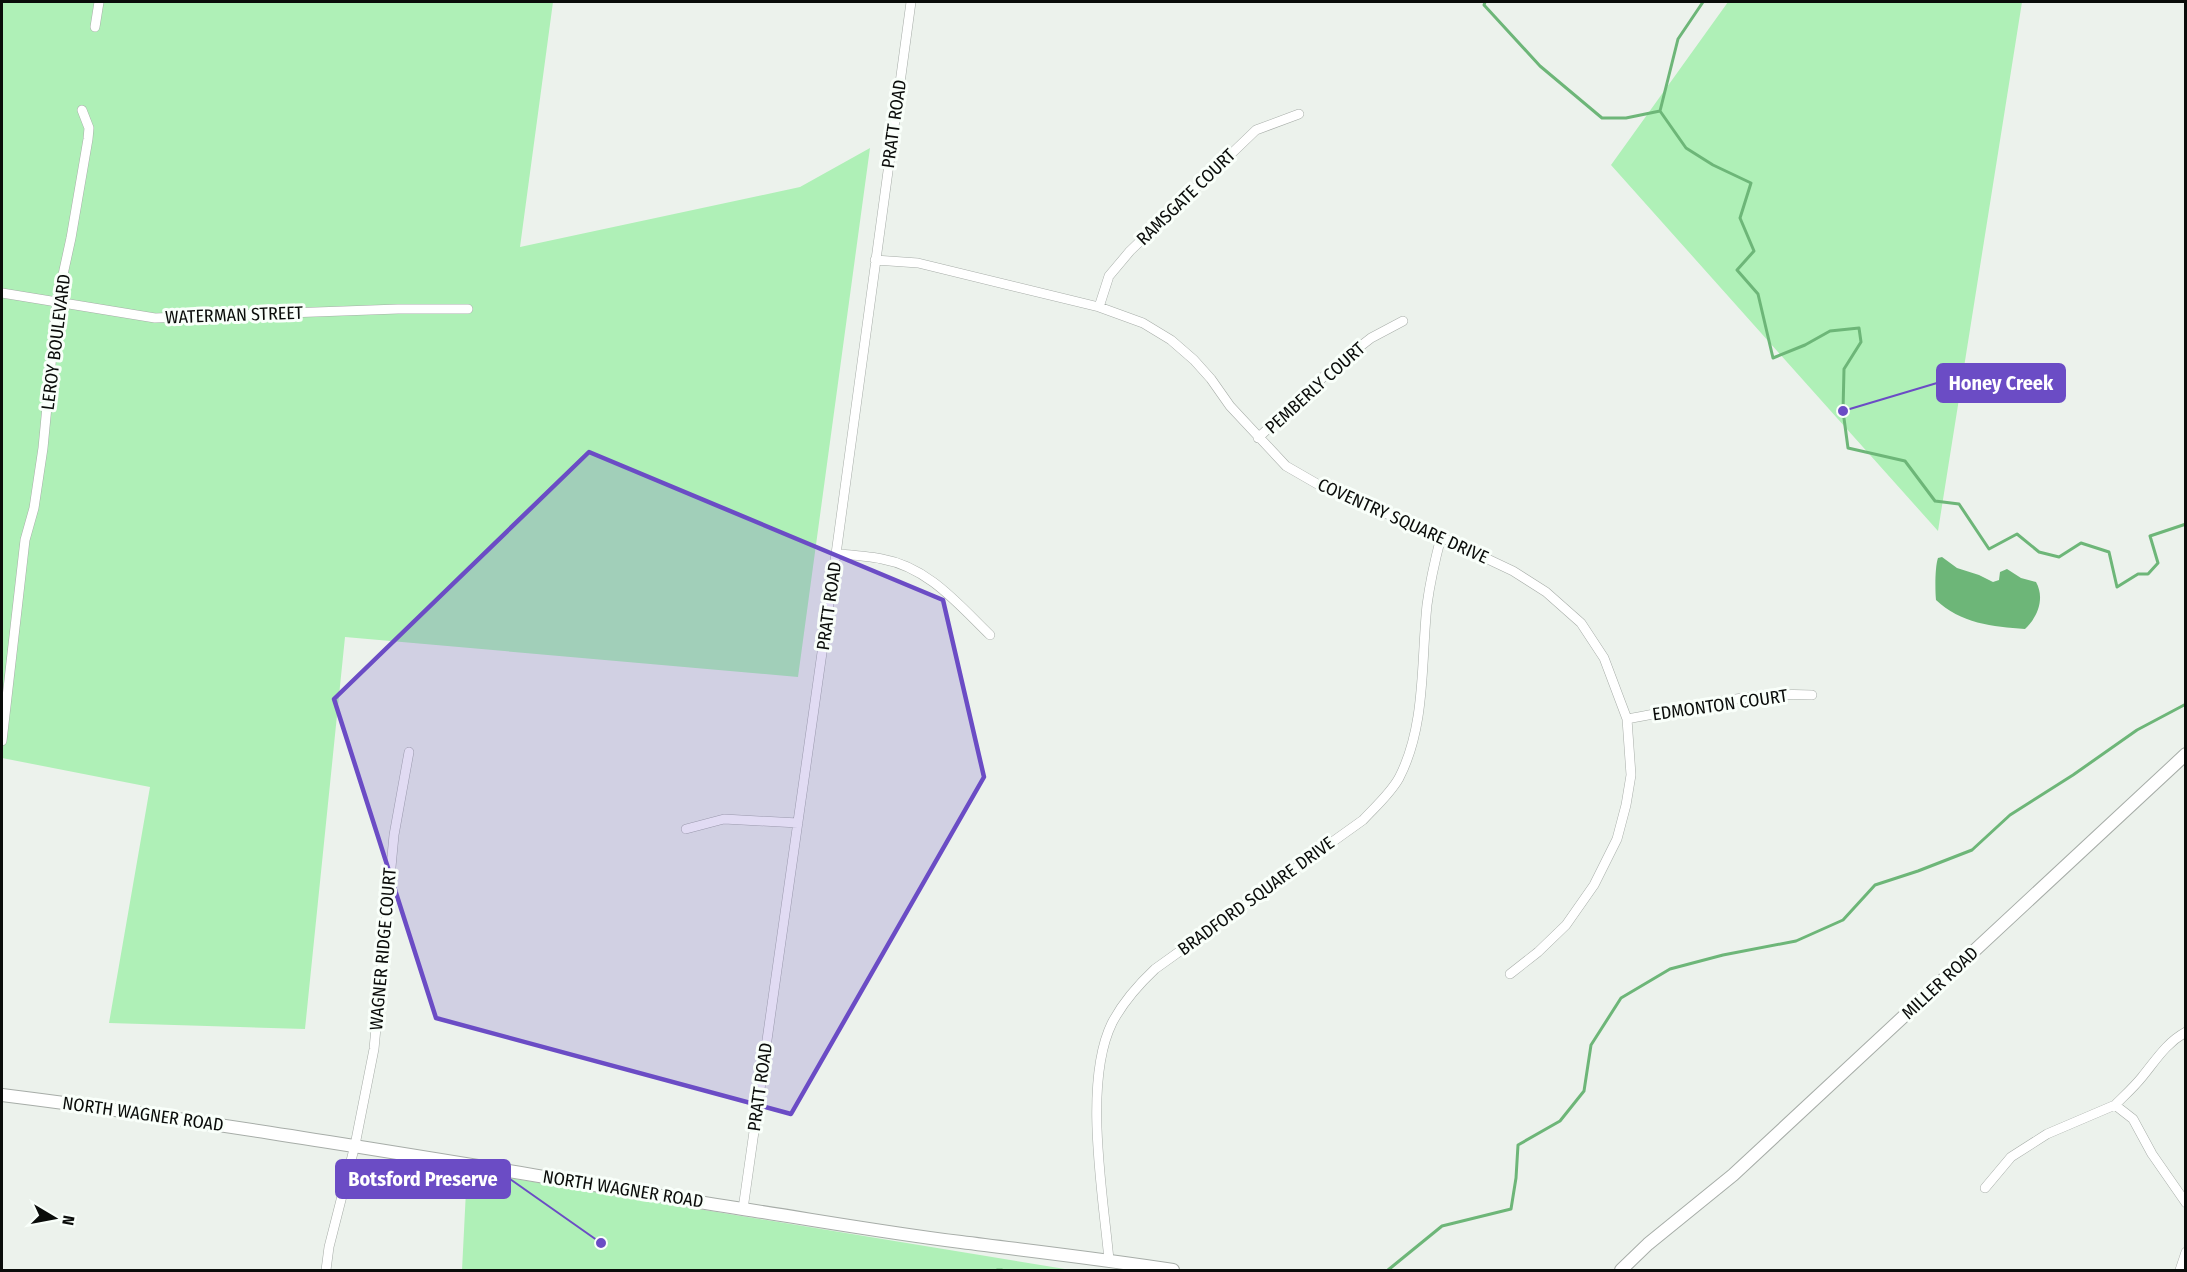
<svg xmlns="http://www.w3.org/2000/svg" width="2187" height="1272" font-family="'Fira Sans Condensed',sans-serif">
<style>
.green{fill:#aff0b7}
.water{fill:#6db678}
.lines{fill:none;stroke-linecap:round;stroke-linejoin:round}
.stream{stroke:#6db678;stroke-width:3}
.minor-casing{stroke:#a7ada8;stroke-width:10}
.secondary-casing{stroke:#a7ada8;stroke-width:14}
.minor{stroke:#fff;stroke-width:9}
.secondary{stroke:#fff;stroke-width:12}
.marked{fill:#6b4cc5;fill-opacity:0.2;stroke:#6b4cc5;stroke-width:4.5;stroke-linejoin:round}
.labels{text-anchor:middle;stroke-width:6;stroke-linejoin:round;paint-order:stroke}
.street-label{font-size:18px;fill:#0a0c0a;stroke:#f9fffa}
.leader{fill:none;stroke:#6b4cc5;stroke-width:2}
.callout-dot{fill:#6b4cc5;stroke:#f9fffa;stroke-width:2}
.callout{fill:#6b4cc5;stroke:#6b4cc5;stroke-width:2}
.callout-label{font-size:20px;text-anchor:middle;font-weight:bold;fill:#fff}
</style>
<rect width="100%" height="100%" fill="#ecf2ec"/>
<path class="green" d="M2,2H553L520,247L800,187L870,148L798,677L345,637L305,1029L109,1023L150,787L2,758Z
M1728,2H2022L1938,531L1611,165Z
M467,1171L1071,1270H462Z"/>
<path class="water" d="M1942,557L1957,568L1979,575L1993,582L1999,580L2000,572L2007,569L2021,578L2036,582C2045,598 2038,617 2025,629C1993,627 1960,623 1936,600C1935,590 1935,566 1938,558Z"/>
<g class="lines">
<path class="stream" d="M1485,2L1484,5L1540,66L1602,118H1626L1660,111
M1660,111L1686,148L1713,165L1751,183L1740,218L1754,251L1737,270L1758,294L1773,358L1805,345L1830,331L1859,328L1861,342L1844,369L1843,411L1848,448L1905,461L1935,501L1959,504L1989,549L2017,534L2039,552L2059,557L2081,543L2109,552L2117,587L2138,574H2148L2158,563L2150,536L2186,524
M1660,111L1678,39L1703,2
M997,1270H1002
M1388,1270L1442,1226L1511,1209L1516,1178L1518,1145L1560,1121L1584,1091L1591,1045L1621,998L1670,969L1723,955L1796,941L1843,920L1875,885L1918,871L1972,850L2010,815L2073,775L2137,730L2186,704"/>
<defs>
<path id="minor" d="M95,27L99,2
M875,260L918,263L1099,307L1143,323L1171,340L1194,360L1211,379L1230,406L1286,466L1319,485L1441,537L1513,571L1546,592L1581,623L1604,658L1627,719L1631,775L1626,805L1617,839L1594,885L1566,925L1538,952L1510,974
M2,293L155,318L398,309H468
M1099,307L1109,276L1130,251L1256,130L1299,114
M1258,438L1335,366L1371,338L1403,321
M836,554C851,555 867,556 882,559C928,567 958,604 990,635
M1627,719C1688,708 1750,691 1812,695
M2,741L25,540L34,508L43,448L57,302L71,238L88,139L89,128L82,110
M686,829L724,819L798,823
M2186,1032C2166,1043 2156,1060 2142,1077C2134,1087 2124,1096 2115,1105L2133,1119L2152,1154L2186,1203
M1985,1188L2011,1157L2047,1134L2115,1105
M743,1209L836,554L911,2
M1109,1260C1103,1194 1083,1082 1112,1023C1123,1002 1138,985 1155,969L1363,820C1375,807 1390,794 1399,778C1426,726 1421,662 1427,605C1430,582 1435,560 1441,537
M326,1270L329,1247L355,1145L374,1049L394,835L409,752
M2180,1270L2186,1252"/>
<path id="secondary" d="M2,1095C250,1126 496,1170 743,1209C815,1220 888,1233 961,1242C1031,1251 1102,1259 1173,1270
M1621,1270L1648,1244L1733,1175L2186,754"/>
</defs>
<use href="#minor" class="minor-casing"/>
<use href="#secondary" class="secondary-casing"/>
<use href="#minor" class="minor"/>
<use href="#secondary" class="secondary"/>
</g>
<path class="marked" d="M589,452L943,600L984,777L791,1114L436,1018L334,699Z"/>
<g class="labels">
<g class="street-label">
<text transform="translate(894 124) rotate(-82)" y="6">PRATT ROAD</text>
<text transform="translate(1186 197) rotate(-44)" y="6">RAMSGATE COURT</text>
<text transform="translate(234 315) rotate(-2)" y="6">WATERMAN STREET</text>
<text transform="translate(56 342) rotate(-83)" y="6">LEROY BOULEVARD</text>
<text transform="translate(1315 388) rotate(-42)" y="6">PEMBERLY COURT</text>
<text transform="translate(1403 521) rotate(24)" y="6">COVENTRY SQUARE DRIVE</text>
<text transform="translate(829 606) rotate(-82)" y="6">PRATT ROAD</text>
<text transform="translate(1720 705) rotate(-8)" y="6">EDMONTON COURT</text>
<text transform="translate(1256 896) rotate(-36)" y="6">BRADFORD SQUARE DRIVE</text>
<text transform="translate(383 949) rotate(-85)" y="6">WAGNER RIDGE COURT</text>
<text transform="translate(1940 983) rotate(-43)" y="6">MILLER ROAD</text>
<text transform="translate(760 1087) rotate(-82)" y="6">PRATT ROAD</text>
<text transform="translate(143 1114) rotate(8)" y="6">NORTH WAGNER ROAD</text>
<text transform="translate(623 1189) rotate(9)" y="6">NORTH WAGNER ROAD</text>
</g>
</g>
<path class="leader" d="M1843 411L1937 383M601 1243L510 1179"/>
<g class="callout-dot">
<circle cx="1843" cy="411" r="6"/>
<circle cx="601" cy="1243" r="6"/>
</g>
<g class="callout">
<rect x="1937" y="364" width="128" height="38" rx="6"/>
<rect x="336" y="1160" width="174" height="38" rx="6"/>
</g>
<g class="callout-label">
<text x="2001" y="390">Honey Creek</text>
<text x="423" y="1186">Botsford Preserve</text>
</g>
<rect width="2187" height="1272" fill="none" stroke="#0a0c0a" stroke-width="6"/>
<g transform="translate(54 1218) rotate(100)" stroke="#f9fffa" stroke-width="4.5" paint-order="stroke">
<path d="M0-4.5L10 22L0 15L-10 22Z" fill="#0a0c0a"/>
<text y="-9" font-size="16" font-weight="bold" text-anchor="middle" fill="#0a0c0a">N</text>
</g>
</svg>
